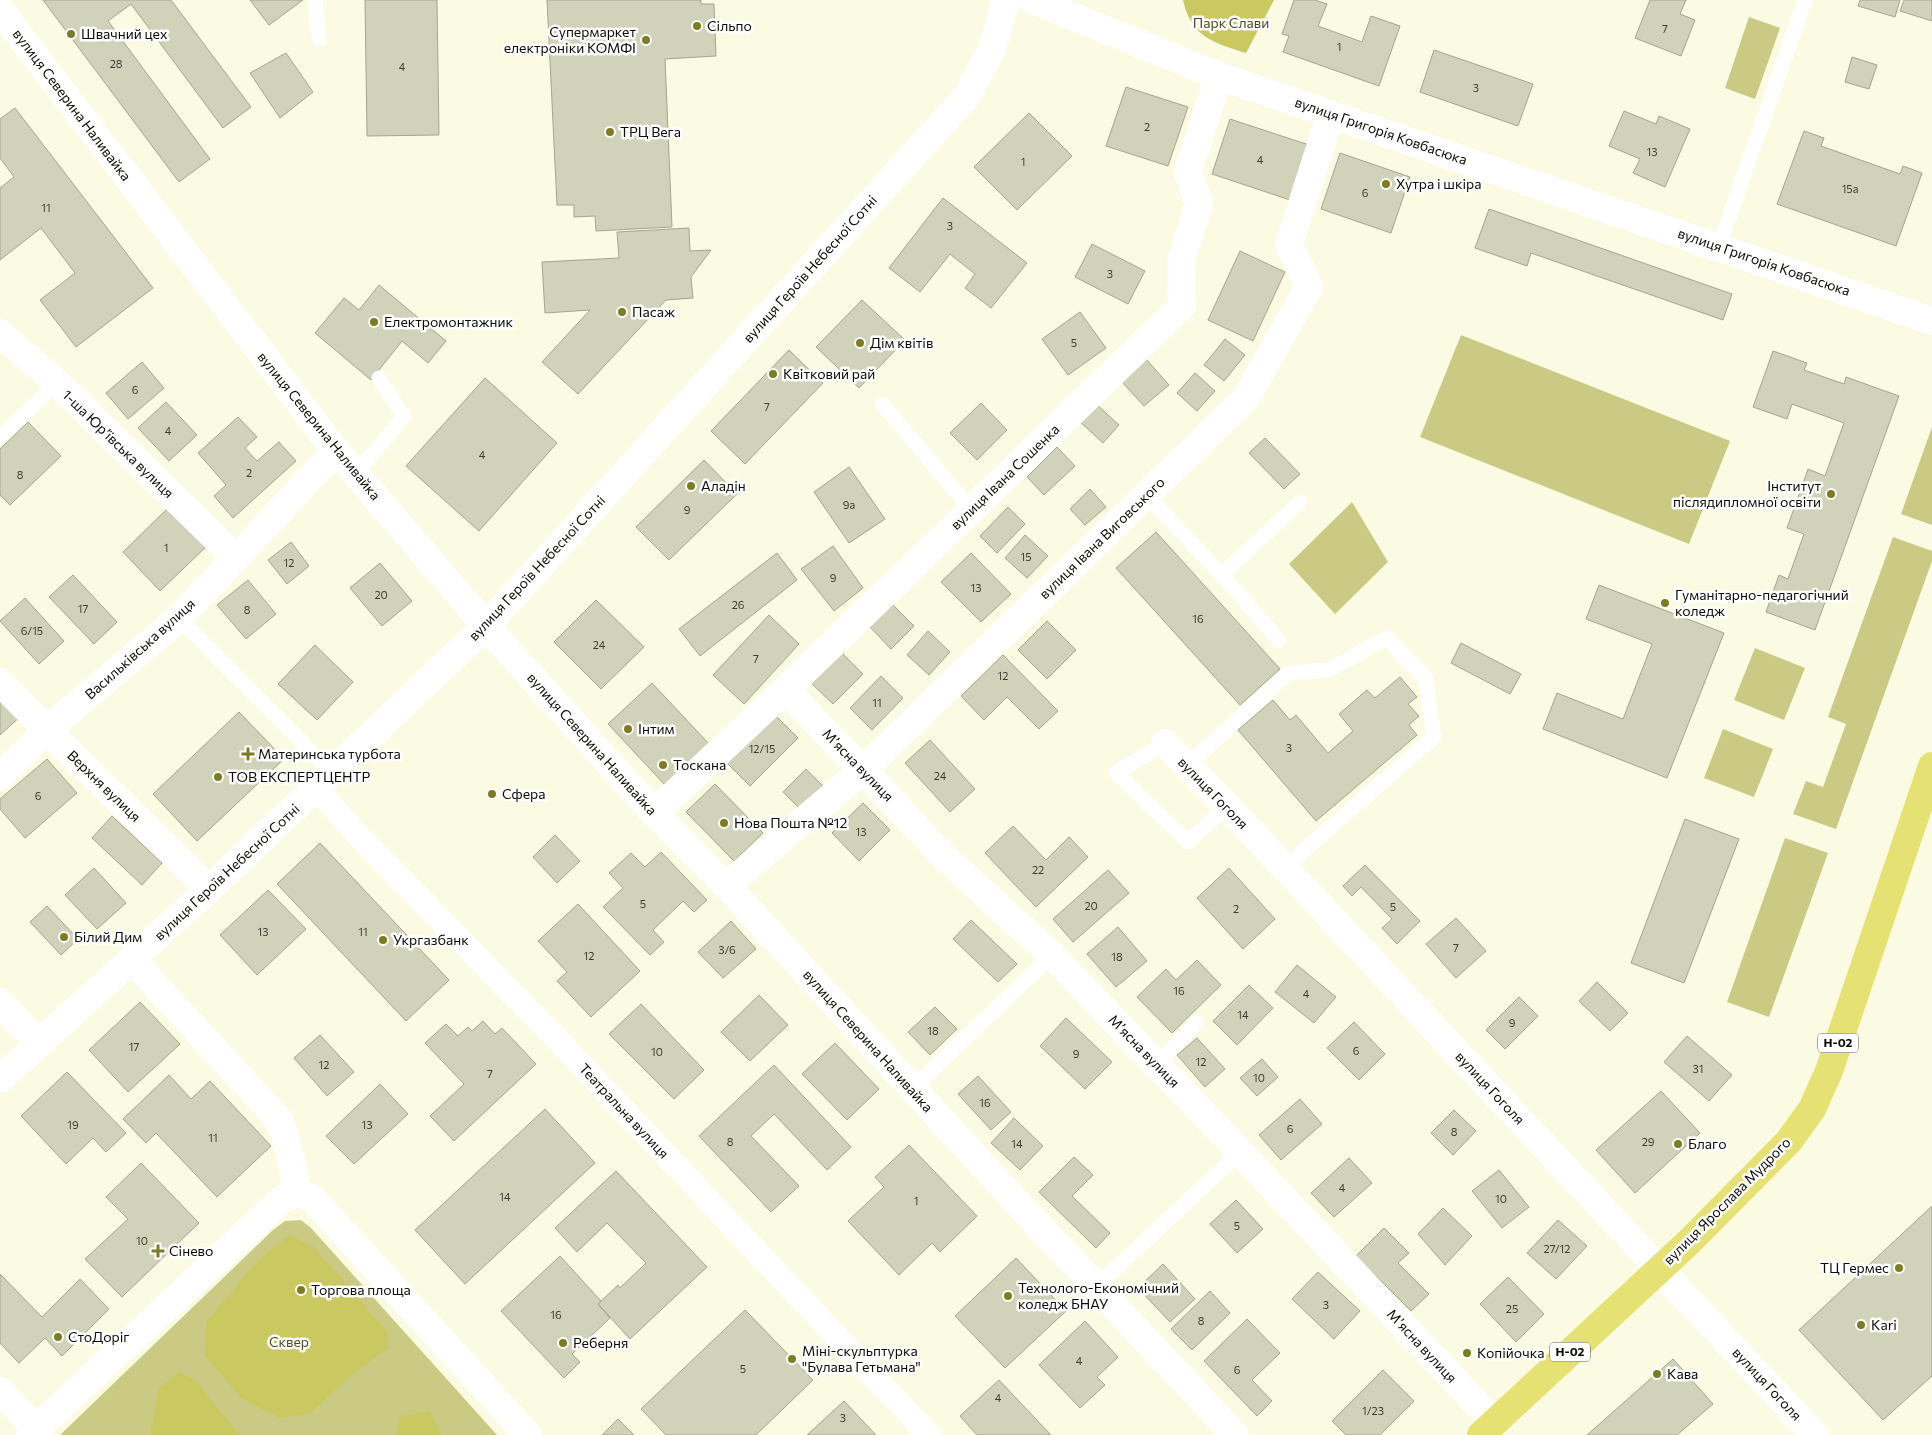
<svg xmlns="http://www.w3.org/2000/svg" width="1932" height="1435" font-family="Commissioner,sans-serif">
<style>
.green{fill:#cbca84}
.forest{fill:#cac860}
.building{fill:#d1d2ba;stroke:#a4a58e}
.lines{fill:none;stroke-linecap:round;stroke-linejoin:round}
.service{stroke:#fff;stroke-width:15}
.pedestrian{stroke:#fff;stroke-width:24}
.minor{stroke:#fff;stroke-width:28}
.tertiary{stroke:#fff;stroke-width:28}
.primary{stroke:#e5e273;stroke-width:28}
.poi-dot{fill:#7e7c23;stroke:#fff;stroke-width:2}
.labels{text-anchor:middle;stroke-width:5;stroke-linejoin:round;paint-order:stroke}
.number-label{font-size:11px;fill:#3d3e32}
.shield{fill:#fff;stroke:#555550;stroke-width:1}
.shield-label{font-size:12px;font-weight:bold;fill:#0c0c05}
.park-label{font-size:14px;fill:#4d4d21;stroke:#fff}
.poi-label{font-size:14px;fill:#0c0c05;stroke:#fff;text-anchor:start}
.street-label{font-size:14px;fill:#0c0c05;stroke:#fff}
</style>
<rect width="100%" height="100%" fill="#fafbe2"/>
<path class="green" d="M1749,17L1780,28L1755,99L1725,88Z
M1461,335L1730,441L1689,544L1420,437Z
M1932,427V525L1901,514Z
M1352,502L1388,562L1335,614L1289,564Z
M1893,537L1932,551V561L1836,829L1793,814L1806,781L1823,787L1846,724L1828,717Z
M1755,648L1805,668L1784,720L1734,700Z
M1723,729L1773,749L1754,797L1704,778Z
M1785,838L1828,853L1769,1017L1727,1002Z
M301,1220L311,1228L497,1435H60L273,1230L285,1221Z"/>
<path class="forest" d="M1183,0H1274L1246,53C1214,43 1191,37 1183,0Z
M289,1235L314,1247L388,1333V1348L350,1376L311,1413L280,1418L241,1398L205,1356L206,1322L256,1263Z
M179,1372L196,1381L239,1435H150L159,1389Z
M430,1411L442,1435H396L400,1416Z"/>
<path class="building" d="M43,0H171L251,107L223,128L131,4L108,21L210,159L179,182Z
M250,0H303L269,25Z
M365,0H437L439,135L367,136Z
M547,0H701V4H714L716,56L665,59L672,227L596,231L595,216L574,217V205H557Z
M1294,0H1315L1327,4L1318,26L1362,42L1371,16L1400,26L1379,86L1283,52L1289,36L1282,34Z
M1650,0H1686L1680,14L1695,20L1681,56L1635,38Z
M1860,0H1900L1895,17L1858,6Z
M1904,0H1932V21L1900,11Z
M1434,50L1533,84L1518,126L1420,92Z
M286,53L313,92L280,118L250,73Z
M1852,57L1877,65L1869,89L1845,82Z
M1126,87L1188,107L1168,166L1106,146Z
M15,108L153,288L76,347L40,300L75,273L41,228L0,260V188L14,177L0,158V119Z
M1624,111L1656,124L1659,116L1690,129L1665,187L1633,173L1640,159L1609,146Z
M1029,113L1072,156L1017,210L974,167Z
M1230,119L1309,145L1290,200L1212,174Z
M1804,131L1824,138L1821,146L1900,174L1903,166L1922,173L1896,246L1777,204Z
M1340,153L1410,177L1391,233L1321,209Z
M943,198L1027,263L991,308L965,288L975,274L950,254L920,292L889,268Z
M1489,209L1732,294L1723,320L1531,253L1527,266L1475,248Z
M689,228L690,251L711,250L691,277L693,298L666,300L578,394L542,362L590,310L545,313L542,262L619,258L617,232Z
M1092,244L1145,271L1128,304L1075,277Z
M1240,251L1285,272L1253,341L1208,320Z
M379,285L446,341L428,363L402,341L371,380L315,333L344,298L359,310Z
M862,300L905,340L859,388L816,347Z
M1080,312L1106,348L1068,375L1042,339Z
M1225,339L1245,355L1224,381L1204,365Z
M789,350L823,383L745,464L711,431Z
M1773,351L1807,363L1804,370L1844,384L1846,377L1899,396L1815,630L1766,612L1779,575L1788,579L1804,534L1787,528L1808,469L1825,476L1844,423L1792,404L1787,419L1753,407Z
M1146,359L1169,385L1144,406L1121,381Z
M142,362L164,388L128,419L106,393Z
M1195,373L1215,391L1197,411L1177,393Z
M485,378L557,443L479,531L406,466Z
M166,402L197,435L169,461L138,428Z
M981,403L1007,430L977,460L950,433Z
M1096,404L1119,425L1103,443L1079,421Z
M238,417L257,437L245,448L257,461L279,442L296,461L233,518L214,496L226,485L198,453Z
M28,422L61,456L10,505L0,495V449Z
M1265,438L1300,474L1284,489L1249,453Z
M1057,447L1075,466L1044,495L1027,477Z
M704,460L737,494L669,560L636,527Z
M849,467L885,519L849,543L814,492Z
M1090,489L1106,507L1085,525L1070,509Z
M171,505L208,545L160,591L123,552Z
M1008,507L1025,524L997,553L980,536Z
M1156,532L1280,669L1240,705L1116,568Z
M1025,535L1048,556L1027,578L1005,558Z
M291,542L309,566L287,584L268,560Z
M833,546L863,588L834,611L801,569Z
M777,553L797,580L700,656L679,629Z
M971,553L1011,594L981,622L941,582Z
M380,563L412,601L382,626L350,588Z
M73,575L117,622L94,644L49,597Z
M248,580L276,614L246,639L217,605Z
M1599,585L1724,633L1667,778L1543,729L1557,693L1623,719L1652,644L1586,619Z
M25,598L64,641L39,664L0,621Z
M596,600L644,647L601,689L554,642Z
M891,603L914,626L891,649L869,626Z
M769,615L799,644L744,704L713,675Z
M1047,621L1076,650L1047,679L1018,650Z
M928,631L950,652L929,675L907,655Z
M1461,643L1521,674L1510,694L1451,663Z
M315,645L353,682L317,720L278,684Z
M840,651L863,674L833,704L810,682Z
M1003,655L1058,711L1039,729L1007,697L984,720L961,696Z
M881,676L903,698L872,730L850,708Z
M1400,677L1417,697L1408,704L1419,716L1409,725L1417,735L1316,821L1238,730L1273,700L1290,720L1296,715L1328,753L1353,731L1339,714L1367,690L1375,698Z
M652,683L709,744L665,785L608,724Z
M0,692L22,715L0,735Z
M239,712L284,759L197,841L153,794Z
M773,713L798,738L750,786L725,761Z
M930,740L975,789L950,812L905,763Z
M47,759L77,793L25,838L0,809V799Z
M806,769L823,786L800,809L783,792Z
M715,784L763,833L734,861L686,812Z
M863,803L890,830L859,861L832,833Z
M112,816L162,863L142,885L92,838Z
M1685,819L1739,839L1684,983L1631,963Z
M1013,826L1046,860L1069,837L1088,857L1036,907L985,853Z
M555,835L580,861L557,883L533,857Z
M320,843L449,980L406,1021L277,884Z
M661,852L707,900L694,912L683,901L653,930L664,942L650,955L603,907L623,888L609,873L631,853L645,867Z
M1365,865L1420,921L1397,944L1382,928L1392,919L1361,887L1352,896L1343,886Z
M94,868L126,903L97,929L65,895Z
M1229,868L1275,919L1243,949L1197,898Z
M1108,870L1129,893L1073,942L1053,919Z
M268,890L306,929L257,975L220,935Z
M578,904L640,971L591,1017L557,981L567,972L538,941Z
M47,906L78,939L61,955L30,922Z
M1456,918L1486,951L1456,978L1426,944Z
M971,920L1017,964L998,982L953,939Z
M731,921L756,949L723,978L698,952Z
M1118,927L1147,961L1116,987L1087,954Z
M1197,960L1221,985L1172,1033L1137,997L1166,969L1176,980Z
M1297,965L1336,997L1314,1023L1275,992Z
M1597,982L1628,1013L1610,1031L1579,1001Z
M1249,985L1273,1008L1237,1045L1213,1021Z
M759,995L788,1025L750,1061L721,1032Z
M1519,997L1538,1016L1505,1049L1486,1030Z
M140,1002L180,1044L128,1092L89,1050Z
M641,1004L704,1070L674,1099L609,1034Z
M935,1007L957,1029L930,1055L908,1032Z
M1066,1018L1112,1062L1085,1089L1040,1046Z
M483,1021L495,1034L502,1028L536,1064L454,1141L430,1116L464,1084L425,1043L446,1024L458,1036L468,1027L472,1031Z
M1354,1022L1385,1054L1359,1080L1327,1048Z
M320,1035L354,1072L327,1096L294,1058Z
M1687,1036L1732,1075L1709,1101L1664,1062Z
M1197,1038L1225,1069L1205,1087L1177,1055Z
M835,1043L879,1089L847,1120L802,1074Z
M1262,1059L1278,1077L1257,1096L1240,1078Z
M774,1065L851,1147L827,1170L774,1114L751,1136L799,1186L771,1212L699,1136Z
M67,1072L126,1133L106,1152L93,1138L66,1164L21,1116Z
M169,1075L191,1099L210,1081L271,1146L217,1197L156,1133L146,1143L123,1119Z
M978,1076L1011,1112L991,1130L958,1094Z
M380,1084L408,1114L354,1164L326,1136Z
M1661,1091L1700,1133L1635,1193L1596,1150Z
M1300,1099L1322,1124L1281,1160L1259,1135Z
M545,1109L595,1163L465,1284L415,1230Z
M1454,1110L1476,1131L1453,1155L1431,1133Z
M1014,1118L1043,1146L1020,1170L991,1143Z
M909,1145L977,1216L940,1252L932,1243L899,1275L848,1221L884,1187L875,1177Z
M1074,1157L1093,1175L1072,1196L1110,1233L1096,1248L1039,1192Z
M1349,1158L1372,1183L1334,1217L1311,1193Z
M141,1163L199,1223L122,1297L85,1259L128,1219L106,1197Z
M1499,1170L1529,1207L1502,1228L1472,1191Z
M616,1171L707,1267L630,1339L598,1304L618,1285L620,1288L646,1263L607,1223L577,1252L555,1228Z
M1236,1200L1263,1229L1237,1253L1210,1224Z
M1932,1206V1376L1883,1420L1799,1330Z
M1443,1208L1472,1236L1445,1265L1418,1234Z
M1558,1220L1587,1246L1556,1279L1527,1253Z
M1384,1228L1409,1253L1398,1263L1429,1294L1411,1311L1356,1256Z
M560,1256L601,1301L598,1304L610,1318L572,1354L580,1362L564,1378L501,1311Z
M1016,1258L1066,1311L1005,1368L955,1316Z
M1163,1264L1195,1299L1170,1322L1138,1288Z
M1318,1272L1360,1311L1334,1339L1292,1299Z
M0,1274L42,1317L80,1279L109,1309L62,1356L45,1338L19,1363L0,1343Z
M1508,1277L1544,1314L1516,1342L1480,1304Z
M1210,1291L1230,1313L1192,1350L1171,1329Z
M745,1310L813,1380L756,1435H666L641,1409Z
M1247,1319L1280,1353L1252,1380L1272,1401L1257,1416L1204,1361Z
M1085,1321L1118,1357L1097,1377L1105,1385L1080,1408L1039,1365Z
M1673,1359L1713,1404L1677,1435H1587Z
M1383,1370L1414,1401L1380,1435H1346L1332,1421Z
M999,1380L1051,1435H977L960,1416Z
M844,1401L876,1435H807Z
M618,1419L634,1435H602Z"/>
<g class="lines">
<path class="service" d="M315,0L319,39
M1719,246L1805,0
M883,405L971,509
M0,437L57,383
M356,474L404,416L379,378
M1147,495L1239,594L1279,641
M1221,575L1300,502
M179,618L332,773
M1165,743L1116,773L1188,842L1227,806
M1187,766L1288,673L1329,670L1386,638L1425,677L1434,737L1284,868
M1157,1065L1196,1023
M912,1089L1052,955
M1096,1287L1240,1152"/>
<path class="pedestrian" d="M316,789L359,836L571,1054L929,1435"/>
<path class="minor" d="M0,10L336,451L486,626
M0,333L57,383L235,557
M0,682L47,730L209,889
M785,690L863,770L942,855L1052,955L1240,1152L1494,1422
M1165,743L1227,806L1659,1269
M0,776L47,730L179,618L336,451
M654,813L785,690L1182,306L1181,261L1199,204L1188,172L1219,76
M726,886L863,770L1246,398L1309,287L1289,244L1331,114
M132,960L280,1121L290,1155L297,1193
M0,1002L39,1043
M0,1391L36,1429
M30,1435L282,1199L297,1193L312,1198L528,1435"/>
<path class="tertiary" d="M1032,0L1219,76L1932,321
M486,626L654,813L736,896L1012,1197L1235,1435
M0,1079L209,889L486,626L966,97L992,49L1006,0
M1659,1269L1815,1435"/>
<path class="primary" d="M1481,1435L1690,1241L1789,1141L1812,1109L1829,1071L1932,766"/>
</g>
<g class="poi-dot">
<circle cx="697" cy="26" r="5"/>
<circle cx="71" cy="34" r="5"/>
<circle cx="646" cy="40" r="5"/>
<circle cx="610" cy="132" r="5"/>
<circle cx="1386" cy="184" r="5"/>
<circle cx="622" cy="312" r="5"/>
<circle cx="374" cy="322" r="5"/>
<circle cx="860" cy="343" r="5"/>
<circle cx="773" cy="374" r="5"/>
<circle cx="691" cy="486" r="5"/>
<circle cx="1831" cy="494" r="5"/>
<circle cx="1665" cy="603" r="5"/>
<circle cx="628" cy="729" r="5"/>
<path d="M245.5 746.5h5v5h5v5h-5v5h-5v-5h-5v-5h5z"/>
<circle cx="663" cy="765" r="5"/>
<circle cx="218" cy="777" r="5"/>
<circle cx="492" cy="794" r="5"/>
<circle cx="724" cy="823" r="5"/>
<circle cx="64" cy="937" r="5"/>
<circle cx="383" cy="940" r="5"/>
<circle cx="1678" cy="1144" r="5"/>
<path d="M155.5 1243.5h5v5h5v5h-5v5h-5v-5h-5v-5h5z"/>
<circle cx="1899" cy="1268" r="5"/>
<circle cx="301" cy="1290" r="5"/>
<circle cx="1008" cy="1296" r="5"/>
<circle cx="1861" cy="1325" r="5"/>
<circle cx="58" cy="1337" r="5"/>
<circle cx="563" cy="1343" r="5"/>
<circle cx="1467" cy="1353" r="5"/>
<circle cx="792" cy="1359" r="5"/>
<circle cx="1657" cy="1374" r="5"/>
</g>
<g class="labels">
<g class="number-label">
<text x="1665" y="33">7</text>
<text x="1339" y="51">1</text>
<text x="116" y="68">28</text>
<text x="402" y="71">4</text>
<text x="1476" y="92">3</text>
<text x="1147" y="131">2</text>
<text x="1652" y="156">13</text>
<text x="1260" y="164">4</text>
<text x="1023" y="166">1</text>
<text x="1850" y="193">15а</text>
<text x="1365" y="197">6</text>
<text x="46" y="212">11</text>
<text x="950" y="230">3</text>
<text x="1110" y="278">3</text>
<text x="1074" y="347">5</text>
<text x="135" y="394">6</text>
<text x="767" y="411">7</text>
<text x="168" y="435">4</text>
<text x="482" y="459">4</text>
<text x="249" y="477">2</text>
<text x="20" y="479">8</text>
<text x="849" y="509">9а</text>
<text x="687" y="514">9</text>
<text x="166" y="552">1</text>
<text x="1026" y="561">15</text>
<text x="289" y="567">12</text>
<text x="833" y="582">9</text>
<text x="976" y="592">13</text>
<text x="381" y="599">20</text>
<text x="738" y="609">26</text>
<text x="83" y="613">17</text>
<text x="247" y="614">8</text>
<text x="1198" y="623">16</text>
<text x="32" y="635">6/15</text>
<text x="599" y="649">24</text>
<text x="756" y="663">7</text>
<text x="1003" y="680">12</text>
<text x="877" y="707">11</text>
<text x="1289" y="752">3</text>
<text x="762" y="753">12/15</text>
<text x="940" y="780">24</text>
<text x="38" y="800">6</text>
<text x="861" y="836">13</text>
<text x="1038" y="874">22</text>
<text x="643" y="908">5</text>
<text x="1091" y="910">20</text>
<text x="1393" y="911">5</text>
<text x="1236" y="913">2</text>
<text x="263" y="936">13</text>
<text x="363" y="936">11</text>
<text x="1456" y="952">7</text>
<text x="727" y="954">3/6</text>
<text x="589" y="960">12</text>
<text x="1117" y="961">18</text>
<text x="1179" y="995">16</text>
<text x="1306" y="998">4</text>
<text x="1243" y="1019">14</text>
<text x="1512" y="1027">9</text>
<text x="933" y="1035">18</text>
<text x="134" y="1051">17</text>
<text x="1356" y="1055">6</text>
<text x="657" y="1056">10</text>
<text x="1076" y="1058">9</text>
<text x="1201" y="1066">12</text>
<text x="324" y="1069">12</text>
<text x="1698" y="1073">31</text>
<text x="490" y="1078">7</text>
<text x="1259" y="1082">10</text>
<text x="985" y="1107">16</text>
<text x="73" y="1129">19</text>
<text x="367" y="1129">13</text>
<text x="1290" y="1133">6</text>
<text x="1454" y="1136">8</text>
<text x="213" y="1142">11</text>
<text x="730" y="1146">8</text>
<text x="1648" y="1146">29</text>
<text x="1017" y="1148">14</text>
<text x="1342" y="1192">4</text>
<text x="505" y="1201">14</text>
<text x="1501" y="1203">10</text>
<text x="916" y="1205">1</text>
<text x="1237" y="1230">5</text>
<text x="142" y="1245">10</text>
<text x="1557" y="1253">27/12</text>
<text x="1326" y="1309">3</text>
<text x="1512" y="1313">25</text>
<text x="556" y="1319">16</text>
<text x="1201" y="1325">8</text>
<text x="1079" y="1365">4</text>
<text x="743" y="1373">5</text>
<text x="1237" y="1374">6</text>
<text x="998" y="1402">4</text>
<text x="1373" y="1415">1/23</text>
<text x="843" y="1422">3</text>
</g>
<g class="shield">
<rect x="1818" y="1033.5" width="40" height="19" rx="4"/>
<rect x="1550" y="1342.5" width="40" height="19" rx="4"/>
</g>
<g class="shield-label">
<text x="1838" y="1047">Н-02</text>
<text x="1570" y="1356">Н-02</text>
</g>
<g class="park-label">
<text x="1231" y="28">Парк Слави</text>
<text x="289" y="1347">Сквер</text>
</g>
<g class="poi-label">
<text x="707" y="31">Сільпо</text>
<text x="636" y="37" text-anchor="end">Супермаркет<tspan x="636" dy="16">електроніки КОМФІ</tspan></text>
<text x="81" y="39">Швачний цех</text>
<text x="620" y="137">ТРЦ Вега</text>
<text x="1396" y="189">Хутра і шкіра</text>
<text x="632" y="317">Пасаж</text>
<text x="384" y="327">Електромонтажник</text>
<text x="870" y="348">Дім квітів</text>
<text x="783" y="379">Квітковий рай</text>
<text x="701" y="491">Аладін</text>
<text x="1821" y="491" text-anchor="end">Інститут<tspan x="1821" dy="16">післядипломної освіти</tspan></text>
<text x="1675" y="600">Гуманітарно-педагогічний<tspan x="1675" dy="16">коледж</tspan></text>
<text x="638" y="734">Інтим</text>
<text x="258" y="759">Материнська турбота</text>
<text x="673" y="770">Тоскана</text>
<text x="228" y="782">ТОВ ЕКСПЕРТЦЕНТР</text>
<text x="502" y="799">Сфера</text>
<text x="734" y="828">Нова Пошта №12</text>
<text x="74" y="942">Білий Дим</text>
<text x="393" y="945">Укргазбанк</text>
<text x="1688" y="1149">Благо</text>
<text x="169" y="1256">Сінево</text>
<text x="1889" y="1273" text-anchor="end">ТЦ Гермес</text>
<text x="1018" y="1293">Технолого-Економічний<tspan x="1018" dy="16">коледж БНАУ</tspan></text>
<text x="311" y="1295">Торгова площа</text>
<text x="1871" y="1330">Kari</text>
<text x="68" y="1342">СтоДоріг</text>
<text x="573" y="1348">Реберня</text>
<text x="802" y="1356">Міні-скульптурка<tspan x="802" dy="16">"Булава Гетьмана"</tspan></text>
<text x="1477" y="1358">Копійочка</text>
<text x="1667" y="1379">Кава</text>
</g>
<g class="street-label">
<text transform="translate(72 105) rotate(53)" y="5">вулиця Северина Наливайка</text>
<text transform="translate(1381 131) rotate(19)" y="5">вулиця Григорія Ковбасюка</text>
<text transform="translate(1764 262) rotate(19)" y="5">вулиця Григорія Ковбасюка</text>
<text transform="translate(810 269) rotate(-48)" y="5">вулиця Героїв Небесної Сотні</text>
<text transform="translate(319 426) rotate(51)" y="5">вулиця Северина Наливайка</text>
<text transform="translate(118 444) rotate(44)" y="5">1-ша Юрʼївська вулиця</text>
<text transform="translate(1005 477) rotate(-44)" y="5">вулиця Івана Сошенка</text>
<text transform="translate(1102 538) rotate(-44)" y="5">вулиця Івана Виговського</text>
<text transform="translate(537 568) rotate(-47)" y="5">вулиця Героїв Небесної Сотні</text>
<text transform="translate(140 649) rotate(-42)" y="5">Васильківська вулиця</text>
<text transform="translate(592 744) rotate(48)" y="5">вулиця Северина Наливайка</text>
<text transform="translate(858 765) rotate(46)" y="5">Мʼясна вулиця</text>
<text transform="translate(104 786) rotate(44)" y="5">Верхня вулиця</text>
<text transform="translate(1213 793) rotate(46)" y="5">вулиця Гоголя</text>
<text transform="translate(227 872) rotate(-43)" y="5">вулиця Героїв Небесної Сотні</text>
<text transform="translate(868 1041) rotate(48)" y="5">вулиця Северина Наливайка</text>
<text transform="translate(1144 1051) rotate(46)" y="5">Мʼясна вулиця</text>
<text transform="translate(1490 1088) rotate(47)" y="5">вулиця Гоголя</text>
<text transform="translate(624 1111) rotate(47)" y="5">Театральна вулиця</text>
<text transform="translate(1727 1201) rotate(-45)" y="5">вулиця Ярослава Мудрого</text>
<text transform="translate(1422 1346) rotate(47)" y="5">Мʼясна вулиця</text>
<text transform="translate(1767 1384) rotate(47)" y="5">вулиця Гоголя</text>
</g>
</g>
</svg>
